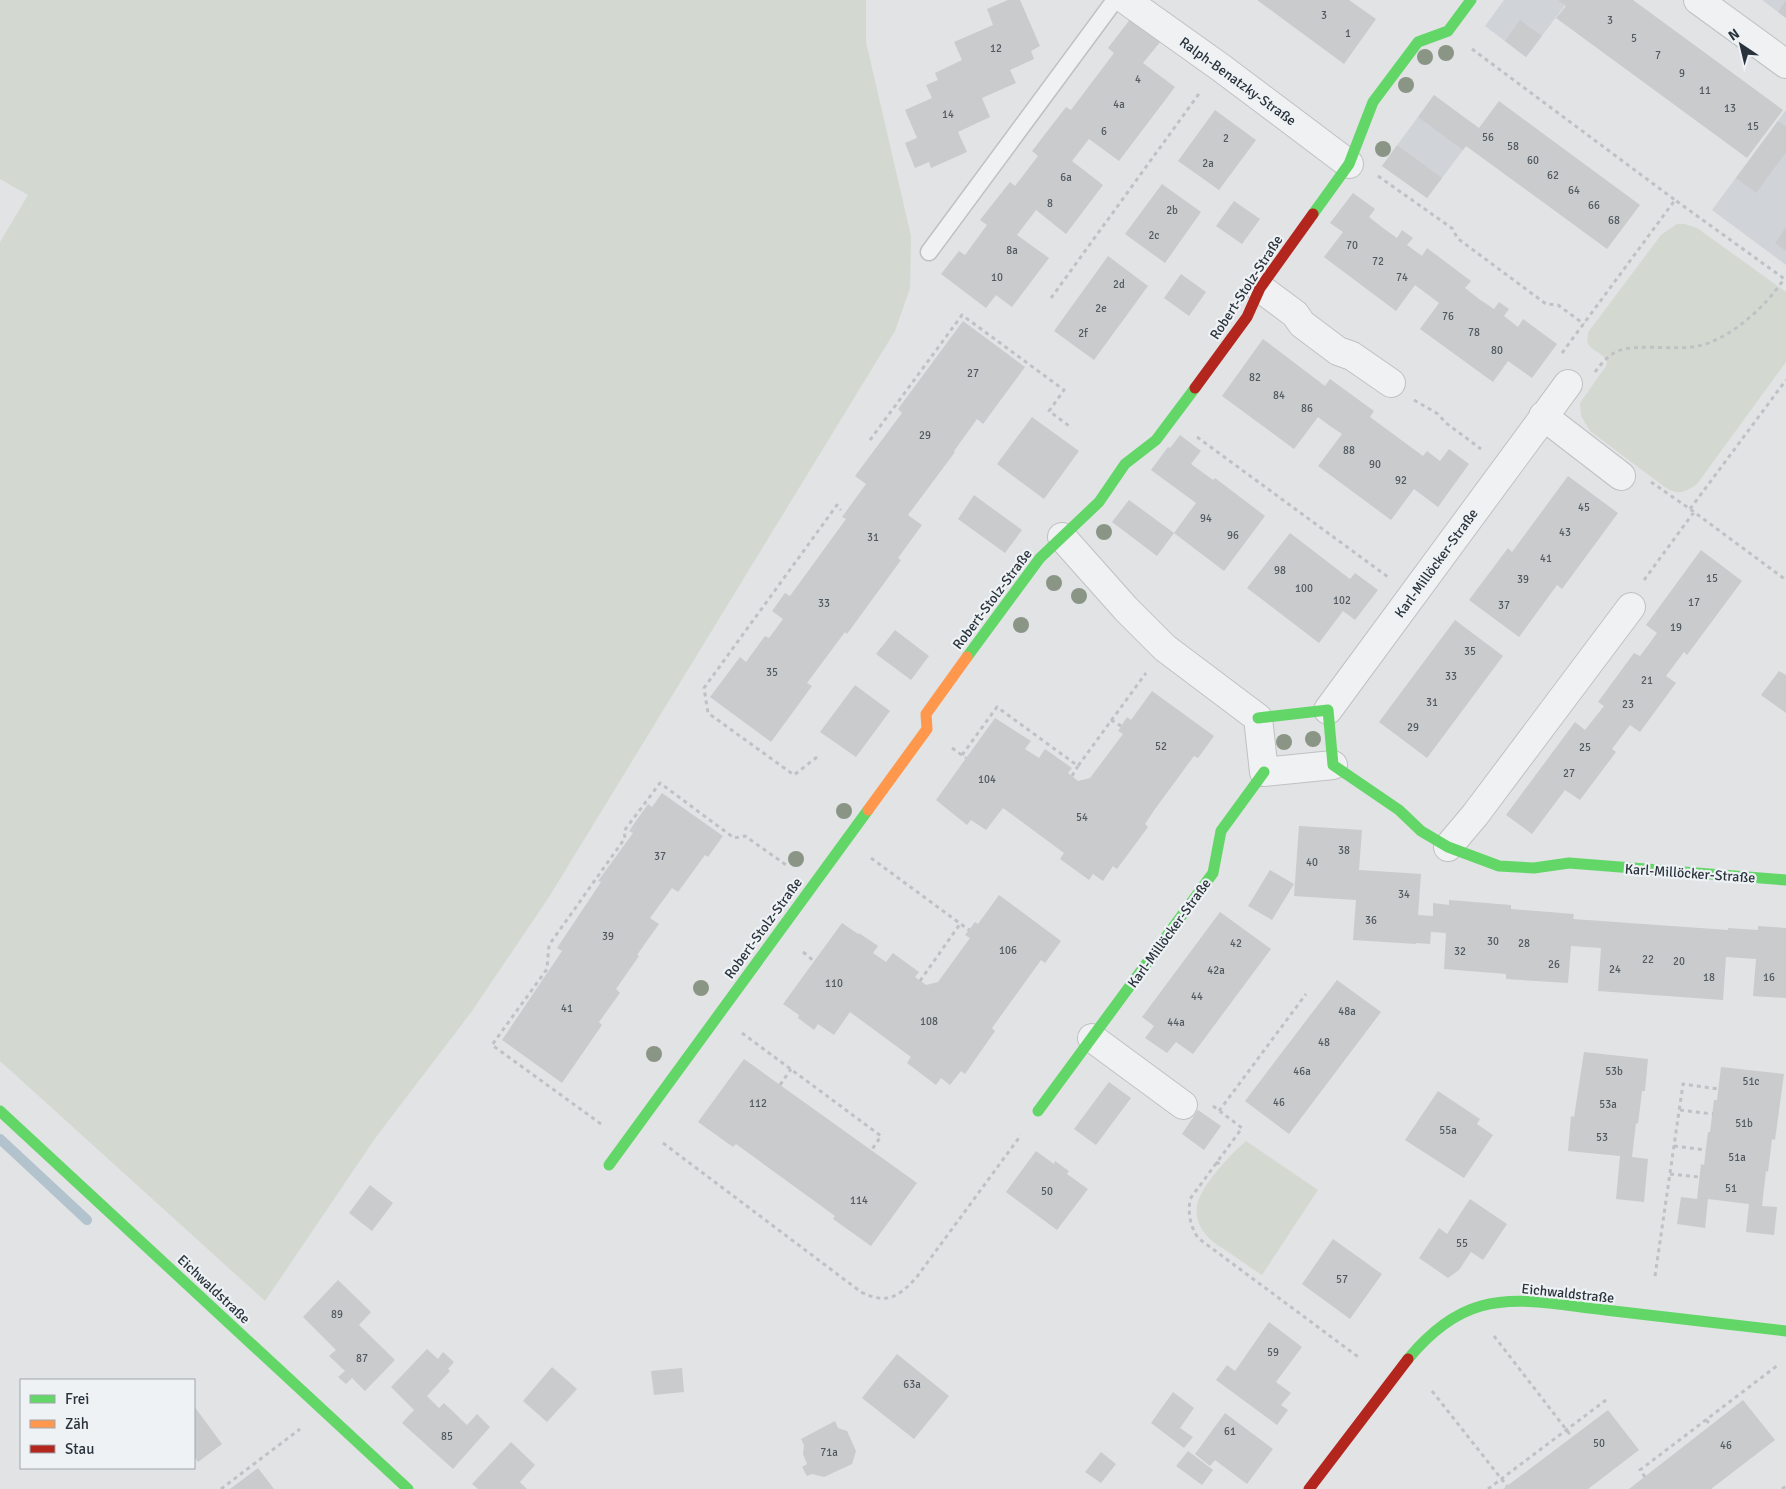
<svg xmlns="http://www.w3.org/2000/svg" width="1786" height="1489" font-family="Signika,sans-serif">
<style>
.built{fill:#d0d3d8}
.green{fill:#d3d9d1}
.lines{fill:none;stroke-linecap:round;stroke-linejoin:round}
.stream{stroke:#b2c3cd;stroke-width:10}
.building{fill:#c9cbcd}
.lane-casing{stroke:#bfc1c3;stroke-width:19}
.street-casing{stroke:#bfc1c3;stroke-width:30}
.path{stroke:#bfc2c4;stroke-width:3;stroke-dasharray:4 4;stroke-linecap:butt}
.lane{stroke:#f0f1f2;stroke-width:16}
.street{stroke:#f0f1f2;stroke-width:28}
.fast{stroke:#63d668;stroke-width:11}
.slow{stroke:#ff974d;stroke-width:11}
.jam{stroke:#b3261e;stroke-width:11}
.tree{fill:#8a9586}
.labels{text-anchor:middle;stroke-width:4.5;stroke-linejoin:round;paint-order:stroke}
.number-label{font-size:11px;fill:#525a61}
.street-label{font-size:14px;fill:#2a333c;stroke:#eef2f5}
</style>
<rect width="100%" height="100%" fill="#e1e3e5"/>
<path class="built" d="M1504,0H1569L1526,57L1485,26Z
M1762,0H1786V18Z
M1434,95L1466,146L1427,198L1382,166Z
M1786,110V265L1712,210Z"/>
<path class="green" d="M0,0H866V42L911,236L910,288L895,331L549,897L472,1011L376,1137L265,1301L0,1061V242L28,195L0,179Z
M1677,224H1685L1697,228L1786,292V362L1697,484C1685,492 1679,496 1666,488L1590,431L1581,416L1580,403L1606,366L1607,361C1599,348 1582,351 1589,331L1661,235Z
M1246,1141L1318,1190L1262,1275C1250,1267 1238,1259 1227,1251C1221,1247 1213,1243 1208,1237C1200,1229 1195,1217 1197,1206C1200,1186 1231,1154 1246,1141Z"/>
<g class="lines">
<path class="stream" d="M0,1139L87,1220"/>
</g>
<path class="building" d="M1008,0H1020L1040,46L1031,51L1034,59L1010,70L1016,83L982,98L990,117L958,132L967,152L931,168L929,162L915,168L905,143L917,138L905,110L932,98L926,85L938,80L935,73L962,60L954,42L993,25L987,9Z
M1257,0H1349L1376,19L1344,64Z
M1558,0H1633L1783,110L1747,158L1556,18L1566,6Z
M1786,0V18L1778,12Z
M1131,18L1161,41L1143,63L1175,87L1119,161L1089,139L1072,161L1103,185L1066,234L1036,210L1017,235L1049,258L1012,307L996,295L986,308L941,274L959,251L965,255L987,225L980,220L1010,182L1015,186L1038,156L1032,151L1066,107L1071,110L1114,53L1108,48Z
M1520,20L1542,36L1526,57L1505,41Z
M1434,95L1479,128L1499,101L1640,205L1607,249L1466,146L1463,150L1418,117Z
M1215,110L1256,140L1219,190L1178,161Z
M1778,121L1786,127V152L1756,193L1736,178Z
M1397,145L1442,178L1427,198L1382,166Z
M1162,184L1201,212L1165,263L1125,234Z
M1353,193L1375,209L1369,217L1383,228L1397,238L1402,230L1413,238L1407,245L1422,256L1427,248L1471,281L1465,288L1479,299L1494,309L1499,302L1509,309L1504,316L1518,327L1523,319L1557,344L1532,378L1508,361L1493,382L1420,329L1439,303L1415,285L1396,311L1324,257L1343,232L1330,223Z
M1234,201L1260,219L1242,244L1216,226Z
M1786,227V251L1775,243Z
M1108,256L1148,286L1094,360L1054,331Z
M1181,274L1206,292L1189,316L1164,298Z
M963,321L1025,367L983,424L977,419L954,451L955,452L908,515L922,525L898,558L901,560L847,634L845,632L807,683L812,686L771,742L710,697L740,657L746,662L765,636L769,638L783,619L772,611L785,593L790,596L846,519L842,517L866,484L855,476L902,413L898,409Z
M1263,339L1325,386L1330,379L1374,411L1370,417L1423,456L1427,451L1440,461L1449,449L1469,464L1438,507L1414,489L1391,520L1318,466L1342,434L1330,426L1318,417L1294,449L1222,396Z
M1032,417L1079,451L1044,499L997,464Z
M1180,435L1201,451L1191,464L1213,480L1215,478L1265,516L1224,571L1174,533L1157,556L1112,522L1129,500L1174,533L1196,503L1151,470L1168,447L1170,448Z
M1568,476L1618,513L1562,589L1557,585L1519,637L1469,600L1508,548L1512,552Z
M974,495L1022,530L1005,553L958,519Z
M1290,533L1350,579L1355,573L1378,590L1355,620L1343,611L1319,643L1247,588Z
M1701,550L1742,581L1687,655L1684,652L1666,676L1676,683L1640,732L1630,725L1612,749L1616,752L1580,800L1565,790L1532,834L1506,815L1575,722L1585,730L1604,706L1598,702L1634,653L1640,656L1649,644L1657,633L1646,625Z
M1455,620L1503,656L1427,758L1379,722Z
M895,630L929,656L911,680L876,654Z
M1779,671L1786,675V713L1761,695Z
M855,685L890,711L856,757L820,732Z
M1152,691L1214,736L1198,758L1194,756L1155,809L1145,824L1148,827L1117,869L1113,866L1103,881L1093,874L1089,880L1060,859L1064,853L1003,808L986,830L971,820L967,825L936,800L995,718L1031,741L1025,749L1039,758L1045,749L1072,768L1068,773L1078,781L1090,778L1123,734L1118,731L1127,717L1131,720Z
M662,793L723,836L708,857L705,855L678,892L672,888L650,918L659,924L637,955L639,956L616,989L620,993L599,1022L602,1025L562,1083L502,1040L562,951L557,948L601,882L598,881L633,833L629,831L648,804L652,807Z
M1299,826L1362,830L1359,870L1421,874L1418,915L1433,916V903L1449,905V900L1511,905V909L1574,914L1573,919L1728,930V928L1758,930V926L1786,928V998L1753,996L1756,959L1726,957L1723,1000L1598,991L1601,948L1571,946L1568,983L1506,979V974L1444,969L1446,933L1431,932L1430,944L1416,943V944L1353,940L1356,900L1294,896Z
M1270,870L1294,884L1272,920L1248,906Z
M999,895L1061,941L1045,963L1041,960L992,1028L995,1031L965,1074L961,1071L950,1085L941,1078L936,1085L907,1063L911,1057L850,1012L834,1035L818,1024L814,1030L798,1018L799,1015L783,1004L842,923L858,934L859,933L878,946L873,953L886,962L893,953L919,972L915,977L926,985L938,982L970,938L965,935L975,922L978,924Z
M1220,912L1271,949L1193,1054L1176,1042L1167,1053L1145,1038L1154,1026L1142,1017Z
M1337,980L1381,1012L1289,1134L1245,1101Z
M1584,1052L1648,1059L1645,1091H1642L1638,1124L1636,1123L1632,1157L1648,1159L1644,1202L1616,1199L1620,1156L1568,1151L1571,1116L1574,1117Z
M744,1059L917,1183L871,1246L833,1219L835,1216L736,1144L733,1147L698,1122Z
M1721,1067L1784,1074L1775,1140L1772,1139L1768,1172L1766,1171L1762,1206L1777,1207L1774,1235L1746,1232L1749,1204L1708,1199L1705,1228L1677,1224L1681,1197L1697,1199L1701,1164L1704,1165L1708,1132H1710L1714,1100H1717Z
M1109,1082L1131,1098L1096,1145L1074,1129Z
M1438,1091L1480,1119L1477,1124L1493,1135L1464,1178L1405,1140Z
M1198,1110L1221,1126L1204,1150L1182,1134Z
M1036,1151L1054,1164L1055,1161L1069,1171L1067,1174L1088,1189L1057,1230L1006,1192Z
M370,1185L393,1203L372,1231L349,1213Z
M1470,1199L1507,1224L1483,1260L1471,1252L1459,1270L1448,1278L1419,1258L1439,1228L1447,1234Z
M1333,1239L1382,1274L1350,1319L1302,1284Z
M338,1280L371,1312L359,1325L395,1360L365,1391L352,1378L346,1384L338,1377L345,1371L329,1356L336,1350L303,1317Z
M1269,1322L1302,1347L1276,1382L1291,1393L1281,1405L1288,1410L1277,1425L1216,1380L1227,1365L1235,1371Z
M427,1349L438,1359L443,1352L454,1362L448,1369L450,1371L427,1396L439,1408L444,1403L467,1425L477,1414L490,1427L453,1469L402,1423L414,1410L391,1387Z
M897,1354L949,1396L914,1439L862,1398Z
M552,1367L577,1389L547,1422L523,1401Z
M682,1368L684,1392L654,1395L651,1371Z
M1173,1392L1194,1408L1180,1428L1193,1437L1184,1448L1151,1423Z
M1743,1400L1775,1440L1711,1489H1629Z
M194,1406L222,1444L198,1462L194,1456Z
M1608,1410L1639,1450L1588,1489H1503Z
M1225,1413L1273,1449L1247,1484L1215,1460L1210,1466L1195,1454Z
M835,1421L838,1428L847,1431L856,1451L852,1464L824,1477L812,1474L807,1476L802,1467L807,1464L803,1454L804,1445L801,1439Z
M511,1442L535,1465L520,1482L527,1489H478L472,1484Z
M1188,1451L1213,1470L1202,1485L1176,1466Z
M1101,1452L1116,1464L1101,1483L1085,1472Z
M258,1468L274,1489H230Z"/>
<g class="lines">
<defs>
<path id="lane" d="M929,252L1115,0"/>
<path id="street" d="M1126,0L1220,67L1349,164
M1698,0L1786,64
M1260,288L1295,314L1302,324L1338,351L1352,356L1391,383
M1543,416L1621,476
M1062,537L1126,609L1165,648L1258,718L1264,772L1333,765
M1328,710L1568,384
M1448,847L1475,815L1631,607
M1092,1038L1183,1105"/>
</defs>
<use href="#lane" class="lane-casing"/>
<use href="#street" class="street-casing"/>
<path class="path" d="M1472,49L1675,200
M1378,176L1453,229L1457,238L1546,304L1558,305L1584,324
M1051,298L1201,91
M1562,353L1675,200L1786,280
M1595,372C1601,364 1608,355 1618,351C1637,343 1675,351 1698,346C1731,339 1766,306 1784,279
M1414,400L1438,414L1446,423L1481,449
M1197,437L1388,577
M870,440L962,315L1064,390L1049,411L1072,428
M1651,482L1690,509L1786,580
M1690,509L1786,380
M1644,580L1694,512
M1111,720L1121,726
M952,748L966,758
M962,755L997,707L1078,766L1146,673
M817,757L794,775L708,713L704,688L837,505L841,510
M1072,776L1078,766
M871,858L969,930
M803,952L814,961
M920,981L960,924
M742,1033L881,1136L871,1151
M780,1085L791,1069
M1213,1106L1242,1128L1190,1199C1188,1215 1190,1225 1198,1238L1361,1359
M1680,1110L1713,1114
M1219,1111L1306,994
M601,1124L492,1045L547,969L549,945L625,838L624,831L660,783L734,838L745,836L789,867
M663,1143L861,1292C887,1305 898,1297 916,1278L1021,1135
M1674,1146L1706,1150
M1216,1162L1222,1165
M1670,1174L1699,1177
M1655,1276L1683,1084L1718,1089
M1494,1336L1572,1437
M1432,1391L1507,1486
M1706,1420L1711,1425
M1645,1477L1640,1470L1778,1365
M221,1489L300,1429
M1488,1489L1606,1400
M1782,1489L1786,1486"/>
<use href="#lane" class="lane"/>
<use href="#street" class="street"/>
<path class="fast" d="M1313,214L1349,164L1373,102L1418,42L1448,31L1471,0
M967,657L1040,558L1099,502L1125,464L1156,440L1195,388
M1258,718L1328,710L1333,765L1399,810L1421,831L1448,847L1499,866L1534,868L1569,863L1786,880
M0,1111L408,1489
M1038,1111L1213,873L1221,831L1264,772
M609,1165L868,810
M1408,1359C1427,1336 1452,1314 1481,1306C1520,1295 1566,1306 1605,1310C1665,1317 1726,1324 1786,1331"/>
<path class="slow" d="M868,810L927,729L926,714L967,657"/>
<path class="jam" d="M1195,388L1247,317L1260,288L1313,214
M1309,1489L1408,1359"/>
</g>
<g class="tree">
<circle cx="1446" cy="53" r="8"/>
<circle cx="1425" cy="57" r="8"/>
<circle cx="1406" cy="85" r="8"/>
<circle cx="1383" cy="149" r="8"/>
<circle cx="1104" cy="532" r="8"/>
<circle cx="1054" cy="583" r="8"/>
<circle cx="1079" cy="596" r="8"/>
<circle cx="1021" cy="625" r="8"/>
<circle cx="1313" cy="739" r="8"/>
<circle cx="1284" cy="742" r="8"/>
<circle cx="844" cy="811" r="8"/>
<circle cx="796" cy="859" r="8"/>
<circle cx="701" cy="988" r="8"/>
<circle cx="654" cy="1054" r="8"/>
</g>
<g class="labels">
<g class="number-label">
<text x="1324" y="19">3</text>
<text x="1610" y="24">3</text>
<text x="1348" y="37">1</text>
<text x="1634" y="42">5</text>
<text x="996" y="52">12</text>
<text x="1658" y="59">7</text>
<text x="1682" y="77">9</text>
<text x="1138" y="83">4</text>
<text x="1705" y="94">11</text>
<text x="1119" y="108">4a</text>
<text x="1730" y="112">13</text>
<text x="948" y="118">14</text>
<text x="1753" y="130">15</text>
<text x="1104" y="135">6</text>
<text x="1488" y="141">56</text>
<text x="1226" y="142">2</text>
<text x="1513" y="150">58</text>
<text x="1533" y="164">60</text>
<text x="1208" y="167">2a</text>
<text x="1553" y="179">62</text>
<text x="1066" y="181">6a</text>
<text x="1574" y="194">64</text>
<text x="1050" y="207">8</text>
<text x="1594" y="209">66</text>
<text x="1172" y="214">2b</text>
<text x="1614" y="224">68</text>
<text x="1154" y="239">2c</text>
<text x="1352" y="249">70</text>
<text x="1012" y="254">8a</text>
<text x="1378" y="265">72</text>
<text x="997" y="281">10</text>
<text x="1402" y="281">74</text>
<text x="1119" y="288">2d</text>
<text x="1101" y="312">2e</text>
<text x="1448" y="320">76</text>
<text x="1474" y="336">78</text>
<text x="1083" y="337">2f</text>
<text x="1497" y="354">80</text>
<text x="973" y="377">27</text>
<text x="1255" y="381">82</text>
<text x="1279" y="399">84</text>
<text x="1307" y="412">86</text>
<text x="925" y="439">29</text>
<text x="1349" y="454">88</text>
<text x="1375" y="468">90</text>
<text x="1401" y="484">92</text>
<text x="1584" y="511">45</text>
<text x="1206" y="522">94</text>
<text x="1565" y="536">43</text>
<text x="1233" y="539">96</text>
<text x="873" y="541">31</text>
<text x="1546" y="562">41</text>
<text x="1280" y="574">98</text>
<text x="1712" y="582">15</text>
<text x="1523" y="583">39</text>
<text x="1304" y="592">100</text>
<text x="1342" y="604">102</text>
<text x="1694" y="606">17</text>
<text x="824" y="607">33</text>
<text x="1504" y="609">37</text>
<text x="1676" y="631">19</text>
<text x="1470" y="655">35</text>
<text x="772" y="676">35</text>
<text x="1451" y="680">33</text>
<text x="1647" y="684">21</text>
<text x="1432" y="706">31</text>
<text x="1628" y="708">23</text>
<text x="1413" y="731">29</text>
<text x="1161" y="750">52</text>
<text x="1585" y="751">25</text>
<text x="1569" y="777">27</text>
<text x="987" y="783">104</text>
<text x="1082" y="821">54</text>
<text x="1344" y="854">38</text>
<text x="660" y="860">37</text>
<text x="1312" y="866">40</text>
<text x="1404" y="898">34</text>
<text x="1371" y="924">36</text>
<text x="608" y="940">39</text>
<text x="1493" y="945">30</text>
<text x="1236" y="947">42</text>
<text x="1524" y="947">28</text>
<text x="1008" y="954">106</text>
<text x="1460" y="955">32</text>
<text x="1648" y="963">22</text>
<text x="1679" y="965">20</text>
<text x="1554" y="968">26</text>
<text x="1615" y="973">24</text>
<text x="1216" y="974">42a</text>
<text x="1709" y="981">18</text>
<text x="1769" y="981">16</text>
<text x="834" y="987">110</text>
<text x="1197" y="1000">44</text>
<text x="567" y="1012">41</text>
<text x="1347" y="1015">48a</text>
<text x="929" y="1025">108</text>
<text x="1176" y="1026">44a</text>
<text x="1324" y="1046">48</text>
<text x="1302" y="1075">46a</text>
<text x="1614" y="1075">53b</text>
<text x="1751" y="1085">51c</text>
<text x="1279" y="1106">46</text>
<text x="758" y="1107">112</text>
<text x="1608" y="1108">53a</text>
<text x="1744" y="1127">51b</text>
<text x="1448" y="1134">55a</text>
<text x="1602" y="1141">53</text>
<text x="1737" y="1161">51a</text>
<text x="1731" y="1192">51</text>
<text x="1047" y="1195">50</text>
<text x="859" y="1204">114</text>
<text x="1462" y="1247">55</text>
<text x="1342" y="1283">57</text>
<text x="337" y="1318">89</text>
<text x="1273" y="1356">59</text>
<text x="362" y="1362">87</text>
<text x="912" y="1388">63a</text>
<text x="1230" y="1435">61</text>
<text x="447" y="1440">85</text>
<text x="1599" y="1447">50</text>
<text x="1726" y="1449">46</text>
<text x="829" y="1456">71a</text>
</g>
<g class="street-label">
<text transform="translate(1238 81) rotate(36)" y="5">Ralph-Benatzky-Straße</text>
<text transform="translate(1246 287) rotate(-57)" y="5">Robert-Stolz-Straße</text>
<text transform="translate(1436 563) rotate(-54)" y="5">Karl-Millöcker-Straße</text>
<text transform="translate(992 599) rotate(-53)" y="5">Robert-Stolz-Straße</text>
<text transform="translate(1690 873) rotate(4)" y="5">Karl-Millöcker-Straße</text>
<text transform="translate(763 928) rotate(-54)" y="5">Robert-Stolz-Straße</text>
<text transform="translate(1169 933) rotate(-54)" y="5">Karl-Millöcker-Straße</text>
<text transform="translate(214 1289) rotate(43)" y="5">Eichwaldstraße</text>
<text transform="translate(1568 1293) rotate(6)" y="5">Eichwaldstraße</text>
</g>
</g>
<rect x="20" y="1379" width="175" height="90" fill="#eef2f5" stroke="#a0a6ab"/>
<rect x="30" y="1395" width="25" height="8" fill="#63d668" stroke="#a0a6ab"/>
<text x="65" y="1404" font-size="15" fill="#2a333c">Frei</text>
<rect x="30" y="1420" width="25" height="8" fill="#ff974d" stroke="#a0a6ab"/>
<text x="65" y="1429" font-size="15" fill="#2a333c">Zäh</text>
<rect x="30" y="1445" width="25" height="8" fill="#b3261e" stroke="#a0a6ab"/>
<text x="65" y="1454" font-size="15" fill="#2a333c">Stau</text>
<g transform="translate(1741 45) rotate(325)" stroke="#eef2f5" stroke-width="4" paint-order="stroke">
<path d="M0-4L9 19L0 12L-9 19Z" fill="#2a333c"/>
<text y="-8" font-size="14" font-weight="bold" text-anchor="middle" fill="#2a333c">N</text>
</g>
</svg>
